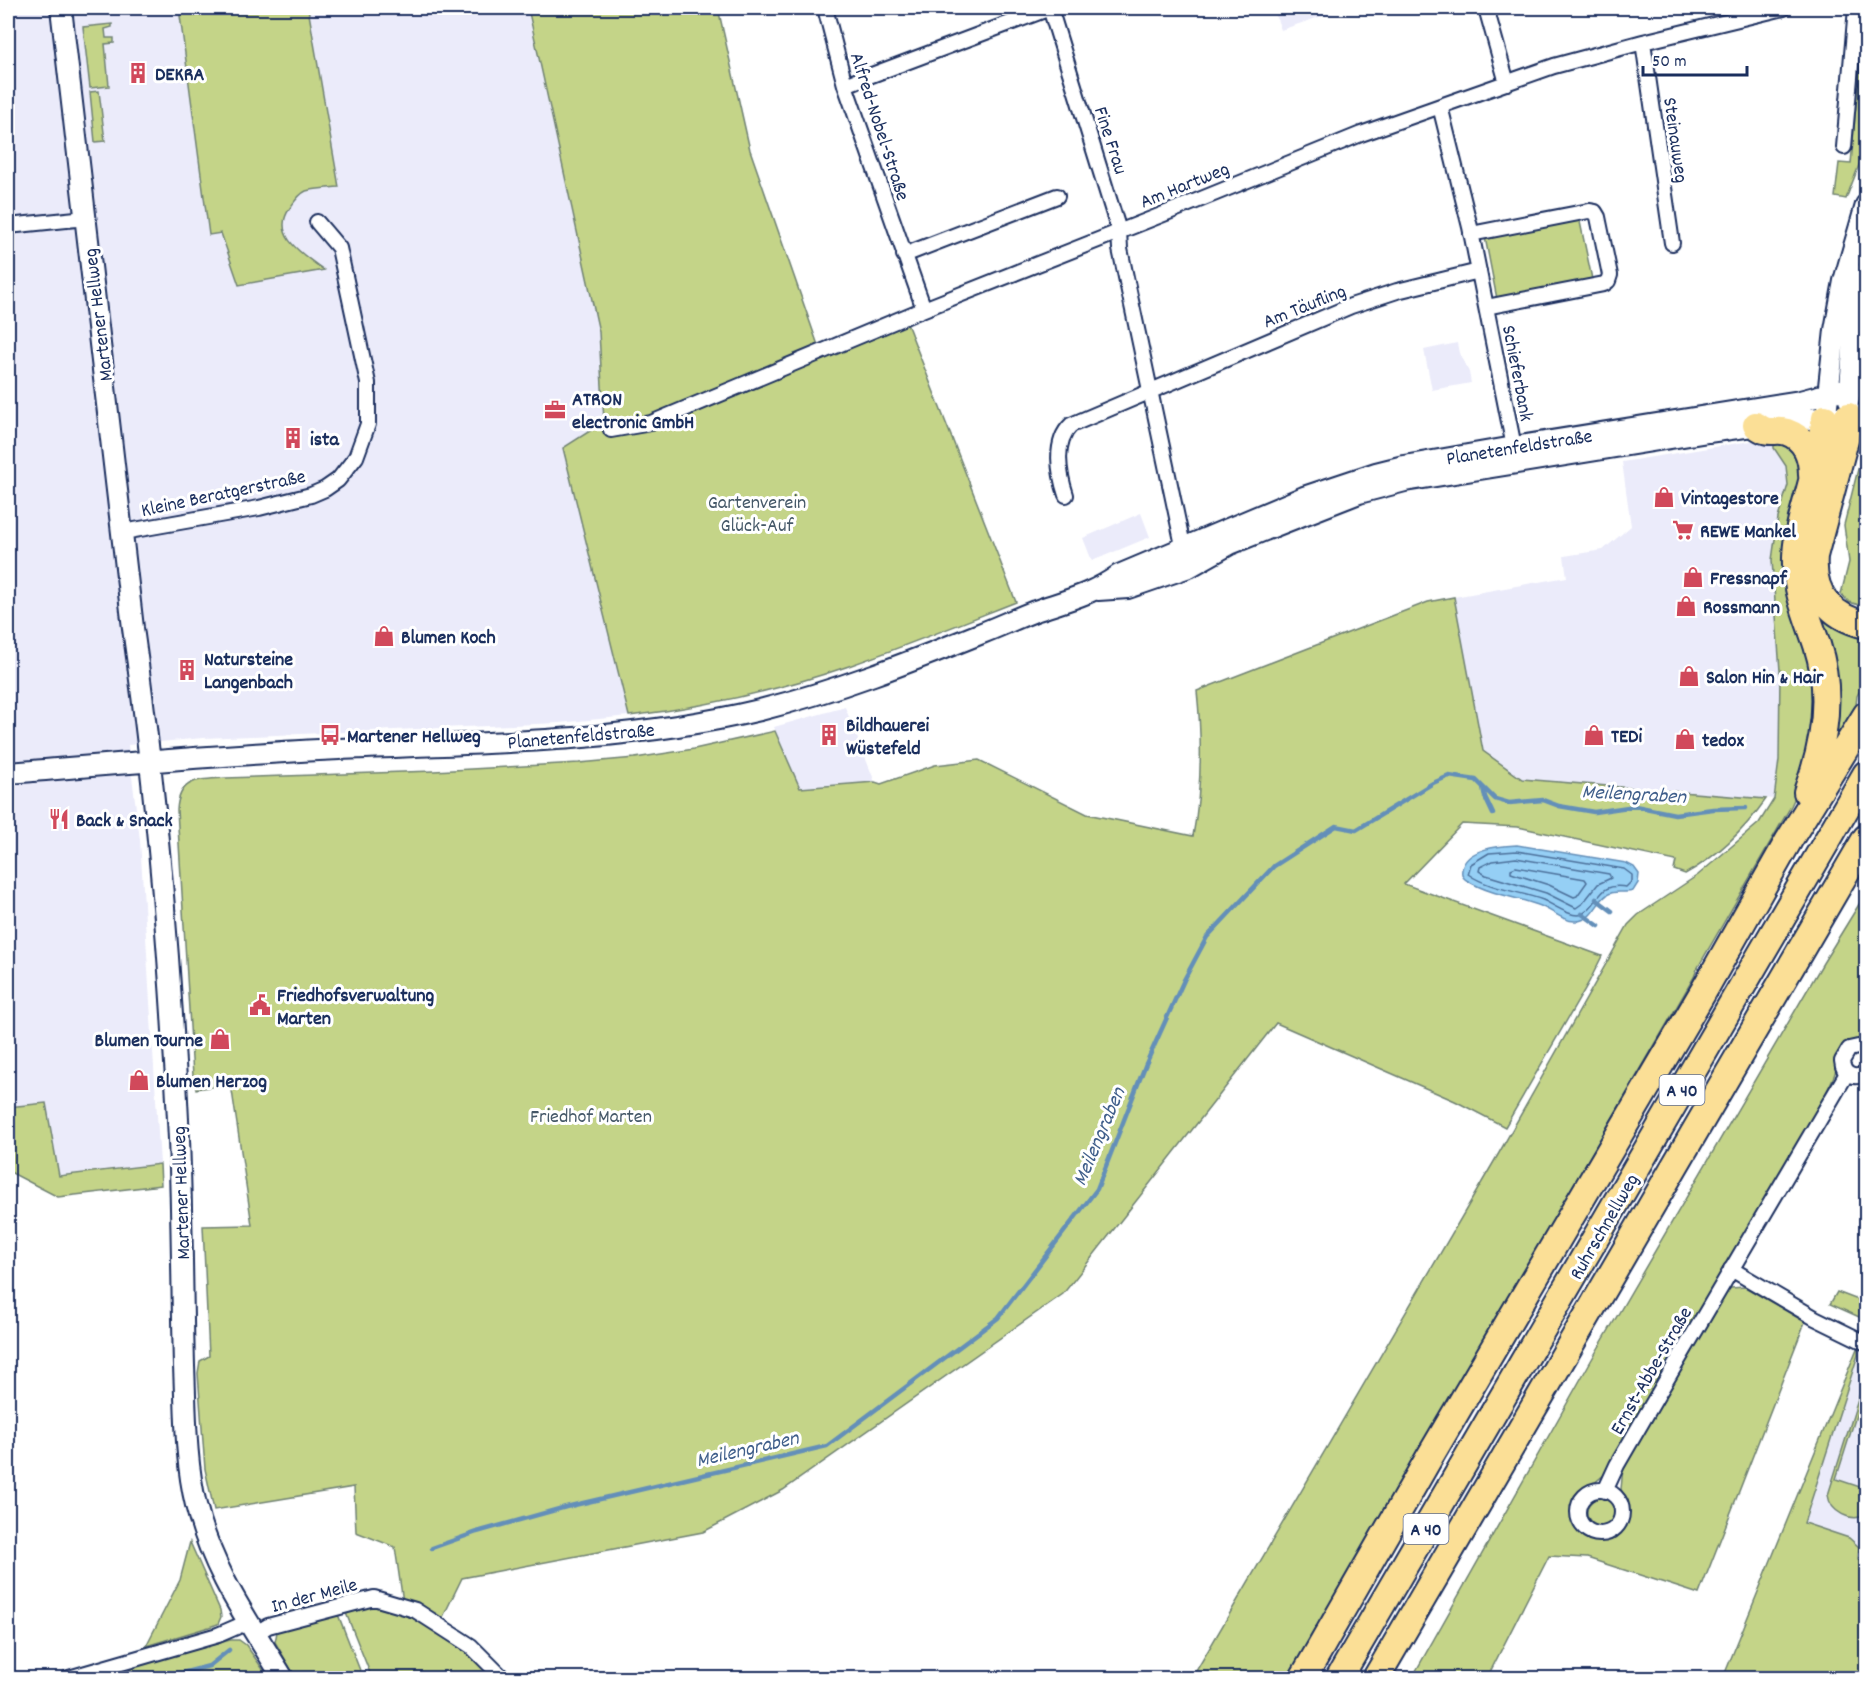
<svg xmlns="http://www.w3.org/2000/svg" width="1874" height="1686" font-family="Dekko,sans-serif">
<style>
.built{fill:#ebebfa}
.green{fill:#c4d488;stroke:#708273;stroke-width:1.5}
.water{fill:#95cff5;stroke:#648fb9;stroke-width:1.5}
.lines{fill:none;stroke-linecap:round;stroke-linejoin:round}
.shore{stroke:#4c6f9a;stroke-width:1.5}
.stream{stroke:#648fb9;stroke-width:4.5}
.street-casing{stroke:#1b2f5e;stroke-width:18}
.secondary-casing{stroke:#1b2f5e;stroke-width:24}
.highway-casing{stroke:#1b2f5e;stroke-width:30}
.street{stroke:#fff;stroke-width:14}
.secondary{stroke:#fff;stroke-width:20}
.highway{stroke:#fbdf96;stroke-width:26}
.labels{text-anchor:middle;stroke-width:6;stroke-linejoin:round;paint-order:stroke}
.shield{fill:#fff;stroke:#5f6d8e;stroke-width:1.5}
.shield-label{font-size:18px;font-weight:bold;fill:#1b2f5e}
.poi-label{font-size:20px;font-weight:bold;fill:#1b2f5e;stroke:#fff;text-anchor:start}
.street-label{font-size:20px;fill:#1b2f5e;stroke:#fff}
.park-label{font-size:20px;fill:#455868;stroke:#fff}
.water-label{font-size:21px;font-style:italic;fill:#405f8b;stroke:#fff}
</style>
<rect width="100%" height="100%" fill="#fff"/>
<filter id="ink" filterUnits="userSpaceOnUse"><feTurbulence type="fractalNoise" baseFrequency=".0167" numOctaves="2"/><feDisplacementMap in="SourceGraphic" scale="12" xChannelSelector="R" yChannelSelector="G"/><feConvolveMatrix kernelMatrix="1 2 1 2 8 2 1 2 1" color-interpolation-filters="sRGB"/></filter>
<g filter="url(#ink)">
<path class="built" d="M8,8H527L599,333L614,416L563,448L629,716L559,723L203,738L128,745L140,840L160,1164L59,1176L46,1103L8,1107Z
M1273,8H1346L1281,30Z
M1457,343L1459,353L1469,372L1471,383L1432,390L1424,350Z
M1751,441H1774V448L1786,466L1788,477V485L1778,518L1772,560L1780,671L1779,760L1774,799L1522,779L1483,751L1454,597L1567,577L1564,556L1603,550L1631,526L1622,462Z
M1141,513L1150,537L1092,561L1083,538Z
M845,707L875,782L800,788L774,727Z
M1858,1346L1866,1350V1678H1723Z"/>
<path class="green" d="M179,8H308L339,187C329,188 316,188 306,191C299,194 294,202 290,208C270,236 304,255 324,270L239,285L221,233L209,235Z
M528,8H718L750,150L820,351L906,321L1016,602C960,624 903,647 846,667C776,691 702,707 629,716L563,448L604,422L599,332Z
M112,24V27L105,29L106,38H114V43L105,44L109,86L90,88L83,27Z
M1860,59L1866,60V147L1846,199L1835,197L1839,163L1851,164Z
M99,91L105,141L95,142L90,92Z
M1579,217L1592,279L1497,299L1485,237Z
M1774,441H1778L1801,451L1803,625L1818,707L1802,782L1791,806L1697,969L1694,977L1288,1678H1192L1499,1153L1628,925L1638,915L1698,875L1759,823L1774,799L1779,760L1780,671L1772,560L1778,518L1788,485L1786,466L1774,448Z
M1866,456V607L1849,602L1841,594L1849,562L1844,525L1858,469Z
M1810,588L1866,632V679L1857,696L1856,705L1827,753Z
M1454,597L1483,751L1522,779L1766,799C1745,829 1718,856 1685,874L1674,870L1676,861L1518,827L1462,824L1404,884L1602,956L1589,982L1505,1127L1455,1101L1276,1023L1063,1294L783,1490L703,1532L462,1578L442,1619L403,1602L395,1547L356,1532L354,1487L214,1510L205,1469L198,1373L200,1361L209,1356L203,1226L252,1225L231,1084L196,1089L195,1076H193L177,810C179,777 200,780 226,778L434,771L579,763L635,758L694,749L775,731L800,788L875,782L881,784L935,765L979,760L1087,814L1193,836C1202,788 1202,739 1197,691L1428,602Z
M1866,893V1044L1852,1041C1832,1054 1841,1062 1833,1078C1828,1090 1821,1102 1815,1113L1604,1475C1584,1491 1577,1496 1575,1522C1594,1546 1609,1545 1627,1520L1621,1489L1623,1468L1723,1294L1731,1288L1745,1287L1805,1322L1699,1594L1587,1558L1549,1556L1487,1678H1412L1592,1359L1823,963Z
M46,1103L59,1176L160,1164L161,1185L58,1197L8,1171V1107Z
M1837,1292L1866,1303V1320L1830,1304Z
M1858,1346V1355L1804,1523L1849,1538L1859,1547L1858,1559L1866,1562V1678H1723Z
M1862,1387L1866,1388V1404L1860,1403L1836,1479L1866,1489V1515C1851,1523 1830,1512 1828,1495Z
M1587 1512a14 14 0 1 1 28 0a14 14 0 1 1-28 0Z
M190,1542L220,1610L221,1617L218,1624L209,1627L146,1646L180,1580Z
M370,1606L402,1613L431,1627L461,1645L487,1669L489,1678H372L346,1613L348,1609Z
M335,1613L339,1617L363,1678H296L275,1642L277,1632L283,1625Z
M230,1640H239L246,1645L269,1678H124L133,1667Z"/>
<path class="water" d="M1517,845L1626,863L1634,867L1639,874L1638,883L1633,891C1625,894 1614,889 1607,895C1596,902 1593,921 1576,921C1564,922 1550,909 1538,905C1516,897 1489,894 1468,881C1464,879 1461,875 1462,870C1465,848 1500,846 1517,845Z"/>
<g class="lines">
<path class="shore" d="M1517,851L1624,869L1632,875V881L1626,887C1596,882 1602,903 1582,914C1573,919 1552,904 1543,900C1519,891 1489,889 1468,874L1471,864L1489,853Z
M1516,858L1609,874L1611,878L1598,884L1583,903L1576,908L1546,893L1486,875L1479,871L1480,867L1492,861Z
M1516,867L1585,879L1587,882L1577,896L1574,897L1549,885L1511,873V869Z"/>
<path class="stream" d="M1483,787L1485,797L1493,814
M1596,899L1612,911
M1582,914L1599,926
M432,1548L477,1532L566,1507L827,1446L998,1318L1097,1189L1145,1066L1184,980L1207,937L1274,866L1336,826L1356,830L1433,783L1449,776L1476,780L1495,799L1509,803L1543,800L1559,806L1594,812L1635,806L1675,814L1713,809L1746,808
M163,1678L209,1666L229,1650"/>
<defs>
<path id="street" d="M825,8L845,85L924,309
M1050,8L1119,231L1120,249L1185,555
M1486,8L1507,83
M1643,42L1672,243
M845,85L1050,8
M1440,106L1470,227L1514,447
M1844,147L1856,8
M8,226L86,218
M1471,234L1589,211L1595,212L1598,217L1610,275L1608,281L1604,284L1486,307
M904,255L1057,196
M611,430L651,423L924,309L1184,206L1361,134L1554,66L1643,42L1784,8
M1066,495C1059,474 1053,442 1071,425L1351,306L1397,291L1479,271
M123,532L259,508L311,495L325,489L338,480L356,457L368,424V383L339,248L317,222
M1866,1050L1858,1047L1849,1049L1842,1061C1843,1075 1854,1080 1866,1073
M1731,1269L1815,1318L1866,1343
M1578 1512a22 22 0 1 1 44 0a22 22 0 1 1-44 0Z
M1605,1491L1617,1465L1657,1396L1847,1073
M255,1634L268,1626L374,1598L415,1610L471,1646L503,1678
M69,1678L218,1635L248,1622"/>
<path id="secondary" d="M61,8L133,628C157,797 171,968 179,1139C182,1214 182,1290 184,1366C186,1412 185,1460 196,1505C213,1573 248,1620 283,1678
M1849,400L1854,338V274
M1827,405L1835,330L1844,281L1866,205
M1098,590L1128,588L1189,567L1230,544L1285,522L1359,493L1405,481L1708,432L1806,419L1866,415
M8,773C118,764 228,754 339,749C480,743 622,743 760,710C836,691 910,662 982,633C1000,626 1017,618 1035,611C1067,600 1091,595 1119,575L1304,497L1376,473L1404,466L1514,447L1800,401L1849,388L1866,386"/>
<path id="highway" d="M1848,416L1845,440L1814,556C1811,593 1830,617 1866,625
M1756,425C1770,436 1774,428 1787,432C1807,439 1812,457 1812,475
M1807,792C1825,744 1833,694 1817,645C1808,618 1797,593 1796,565C1795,538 1804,512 1811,485C1817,463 1821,440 1825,418
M1303,1678L1429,1458L1703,992L1789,840L1866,715
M1339,1678L1866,774
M1376,1678L1866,838"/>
</defs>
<use href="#street" class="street-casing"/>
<use href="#secondary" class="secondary-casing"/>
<use href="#highway" class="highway-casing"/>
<use href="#street" class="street"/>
<use href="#secondary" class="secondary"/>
<use href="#highway" class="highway"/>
</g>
</g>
<defs>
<symbol id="building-bare" viewBox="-9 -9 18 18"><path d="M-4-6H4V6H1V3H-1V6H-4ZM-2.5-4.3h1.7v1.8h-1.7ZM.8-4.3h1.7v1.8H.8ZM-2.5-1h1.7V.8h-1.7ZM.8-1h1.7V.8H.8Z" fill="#d1495b" stroke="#fff" stroke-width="2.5" paint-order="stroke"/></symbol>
<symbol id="office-bare" viewBox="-9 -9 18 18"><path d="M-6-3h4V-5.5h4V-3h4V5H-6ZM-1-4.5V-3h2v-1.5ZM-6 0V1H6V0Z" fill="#d1495b" stroke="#fff" stroke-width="2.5" paint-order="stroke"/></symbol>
<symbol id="shop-bare" viewBox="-9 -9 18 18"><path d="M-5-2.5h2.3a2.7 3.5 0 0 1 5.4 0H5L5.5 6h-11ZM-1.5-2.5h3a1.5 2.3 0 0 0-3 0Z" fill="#d1495b" stroke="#fff" stroke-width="2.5" paint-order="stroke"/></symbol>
<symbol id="supermarket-bare" viewBox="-9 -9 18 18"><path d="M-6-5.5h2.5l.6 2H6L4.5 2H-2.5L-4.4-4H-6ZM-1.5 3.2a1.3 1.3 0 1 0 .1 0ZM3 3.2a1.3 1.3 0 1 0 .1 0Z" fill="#d1495b" stroke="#fff" stroke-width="2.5" paint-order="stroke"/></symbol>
<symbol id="bus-bare" viewBox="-9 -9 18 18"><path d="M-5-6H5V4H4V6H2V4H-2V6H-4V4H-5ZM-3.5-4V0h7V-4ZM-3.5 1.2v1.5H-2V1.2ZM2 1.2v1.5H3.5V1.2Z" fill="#d1495b" stroke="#fff" stroke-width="2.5" paint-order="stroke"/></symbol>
<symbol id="restaurant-bare" viewBox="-9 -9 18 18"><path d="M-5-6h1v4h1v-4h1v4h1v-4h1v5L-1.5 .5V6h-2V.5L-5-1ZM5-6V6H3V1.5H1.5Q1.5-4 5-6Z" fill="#d1495b" stroke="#fff" stroke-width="2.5" paint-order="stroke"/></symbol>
<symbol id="civic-bare" viewBox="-9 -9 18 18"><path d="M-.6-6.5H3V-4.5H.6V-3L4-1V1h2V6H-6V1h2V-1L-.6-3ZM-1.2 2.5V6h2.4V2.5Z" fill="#d1495b" stroke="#fff" stroke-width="2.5" paint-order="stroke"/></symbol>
</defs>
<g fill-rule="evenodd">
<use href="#building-bare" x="123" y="58" width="30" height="30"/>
<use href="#office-bare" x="540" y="395" width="30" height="30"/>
<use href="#building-bare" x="278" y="423" width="30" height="30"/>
<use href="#shop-bare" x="1649" y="482" width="30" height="30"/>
<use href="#supermarket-bare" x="1668" y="515" width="30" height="30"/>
<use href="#shop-bare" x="1678" y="562" width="30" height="30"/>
<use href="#shop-bare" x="1671" y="591" width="30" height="30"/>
<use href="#shop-bare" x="369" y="621" width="30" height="30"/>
<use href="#building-bare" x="172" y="655" width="30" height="30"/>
<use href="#shop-bare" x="1674" y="661" width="30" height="30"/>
<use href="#bus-bare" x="315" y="720" width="30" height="30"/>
<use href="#building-bare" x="814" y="720" width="30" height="30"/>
<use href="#shop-bare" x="1579" y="720" width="30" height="30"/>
<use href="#shop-bare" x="1670" y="724" width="30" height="30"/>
<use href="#restaurant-bare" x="44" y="804" width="30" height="30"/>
<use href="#civic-bare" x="245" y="990" width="30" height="30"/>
<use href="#shop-bare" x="205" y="1024" width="30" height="30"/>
<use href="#shop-bare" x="124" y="1065" width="30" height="30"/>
</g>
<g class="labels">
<g class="shield">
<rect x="1659.5" y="1075" width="45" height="30" rx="4.5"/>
<rect x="1403.5" y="1514" width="45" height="30" rx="4.5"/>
</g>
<g class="shield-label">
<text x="1682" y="1096">A 40</text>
<text x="1426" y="1535">A 40</text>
</g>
<g class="poi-label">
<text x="155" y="80">DEKRA</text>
<text x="572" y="405">ATRON<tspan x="572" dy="23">electronic GmbH</tspan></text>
<text x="310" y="445">ista</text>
<text x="1681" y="504">Vintagestore</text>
<text x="1700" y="537">REWE Mankel</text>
<text x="1710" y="584">Fressnapf</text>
<text x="1703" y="613">Rossmann</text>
<text x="401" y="643">Blumen Koch</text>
<text x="204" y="665">Natursteine<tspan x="204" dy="23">Langenbach</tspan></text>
<text x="1706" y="683">Salon Hin &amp; Hair</text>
<text x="846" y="731">Bildhauerei<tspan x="846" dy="23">Wüstefeld</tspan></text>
<text x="347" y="742">Martener Hellweg</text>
<text x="1611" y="742">TEDi</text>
<text x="1702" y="746">tedox</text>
<text x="76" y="826">Back &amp; Snack</text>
<text x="277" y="1001">Friedhofsverwaltung<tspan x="277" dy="23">Marten</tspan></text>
<text x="203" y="1046" text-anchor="end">Blumen Tourne</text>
<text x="156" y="1087">Blumen Herzog</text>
</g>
<g class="street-label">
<text transform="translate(881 126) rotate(72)" y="7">Alfred-Nobel-Straße</text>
<text transform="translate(1112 140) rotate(72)" y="7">Fine Frau</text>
<text transform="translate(1677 140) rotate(82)" y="7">Steinauweg</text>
<text transform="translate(1184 184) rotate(-22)" y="7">Am Hartweg</text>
<text transform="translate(1304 305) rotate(-22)" y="7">Am Täufling</text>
<text transform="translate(97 315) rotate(-97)" y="7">Martener Hellweg</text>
<text transform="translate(1519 373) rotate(79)" y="7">Schieferbank</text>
<text transform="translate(1519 446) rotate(-9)" y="7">Planetenfeldstraße</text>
<text transform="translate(223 492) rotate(-12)" y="7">Kleine Beratgerstraße</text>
<text transform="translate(581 735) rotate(-5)" y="7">Planetenfeldstraße</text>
<text transform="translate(180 1193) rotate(-92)" y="7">Martener Hellweg</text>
<text transform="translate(1603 1226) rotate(-60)" y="7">Ruhrschnellweg</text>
<text transform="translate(1650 1370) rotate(-60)" y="7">Ernst-Abbe-Straße</text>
<text transform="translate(314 1594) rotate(-15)" y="7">In der Meile</text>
</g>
<g class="park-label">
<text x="757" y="508">Gartenverein<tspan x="757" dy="23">Glück-Auf</tspan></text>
<text x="591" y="1122">Friedhof Marten</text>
</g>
<g class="water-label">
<text transform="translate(1634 793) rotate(3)" y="7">Meilengraben</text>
<text transform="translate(1098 1136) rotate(-67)" y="7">Meilengraben</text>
<text transform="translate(747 1448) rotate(-13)" y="7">Meilengraben</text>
</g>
</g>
<rect width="1874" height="1686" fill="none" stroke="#fff" stroke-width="30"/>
<rect x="15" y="15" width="1844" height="1656" fill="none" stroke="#1b2f5e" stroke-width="2" filter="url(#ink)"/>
<path d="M1643 66v9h104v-9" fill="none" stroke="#1b2f5e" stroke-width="3"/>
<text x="1652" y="66" font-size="18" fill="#1b2f5e" stroke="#ffffff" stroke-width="4.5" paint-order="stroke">50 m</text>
</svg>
